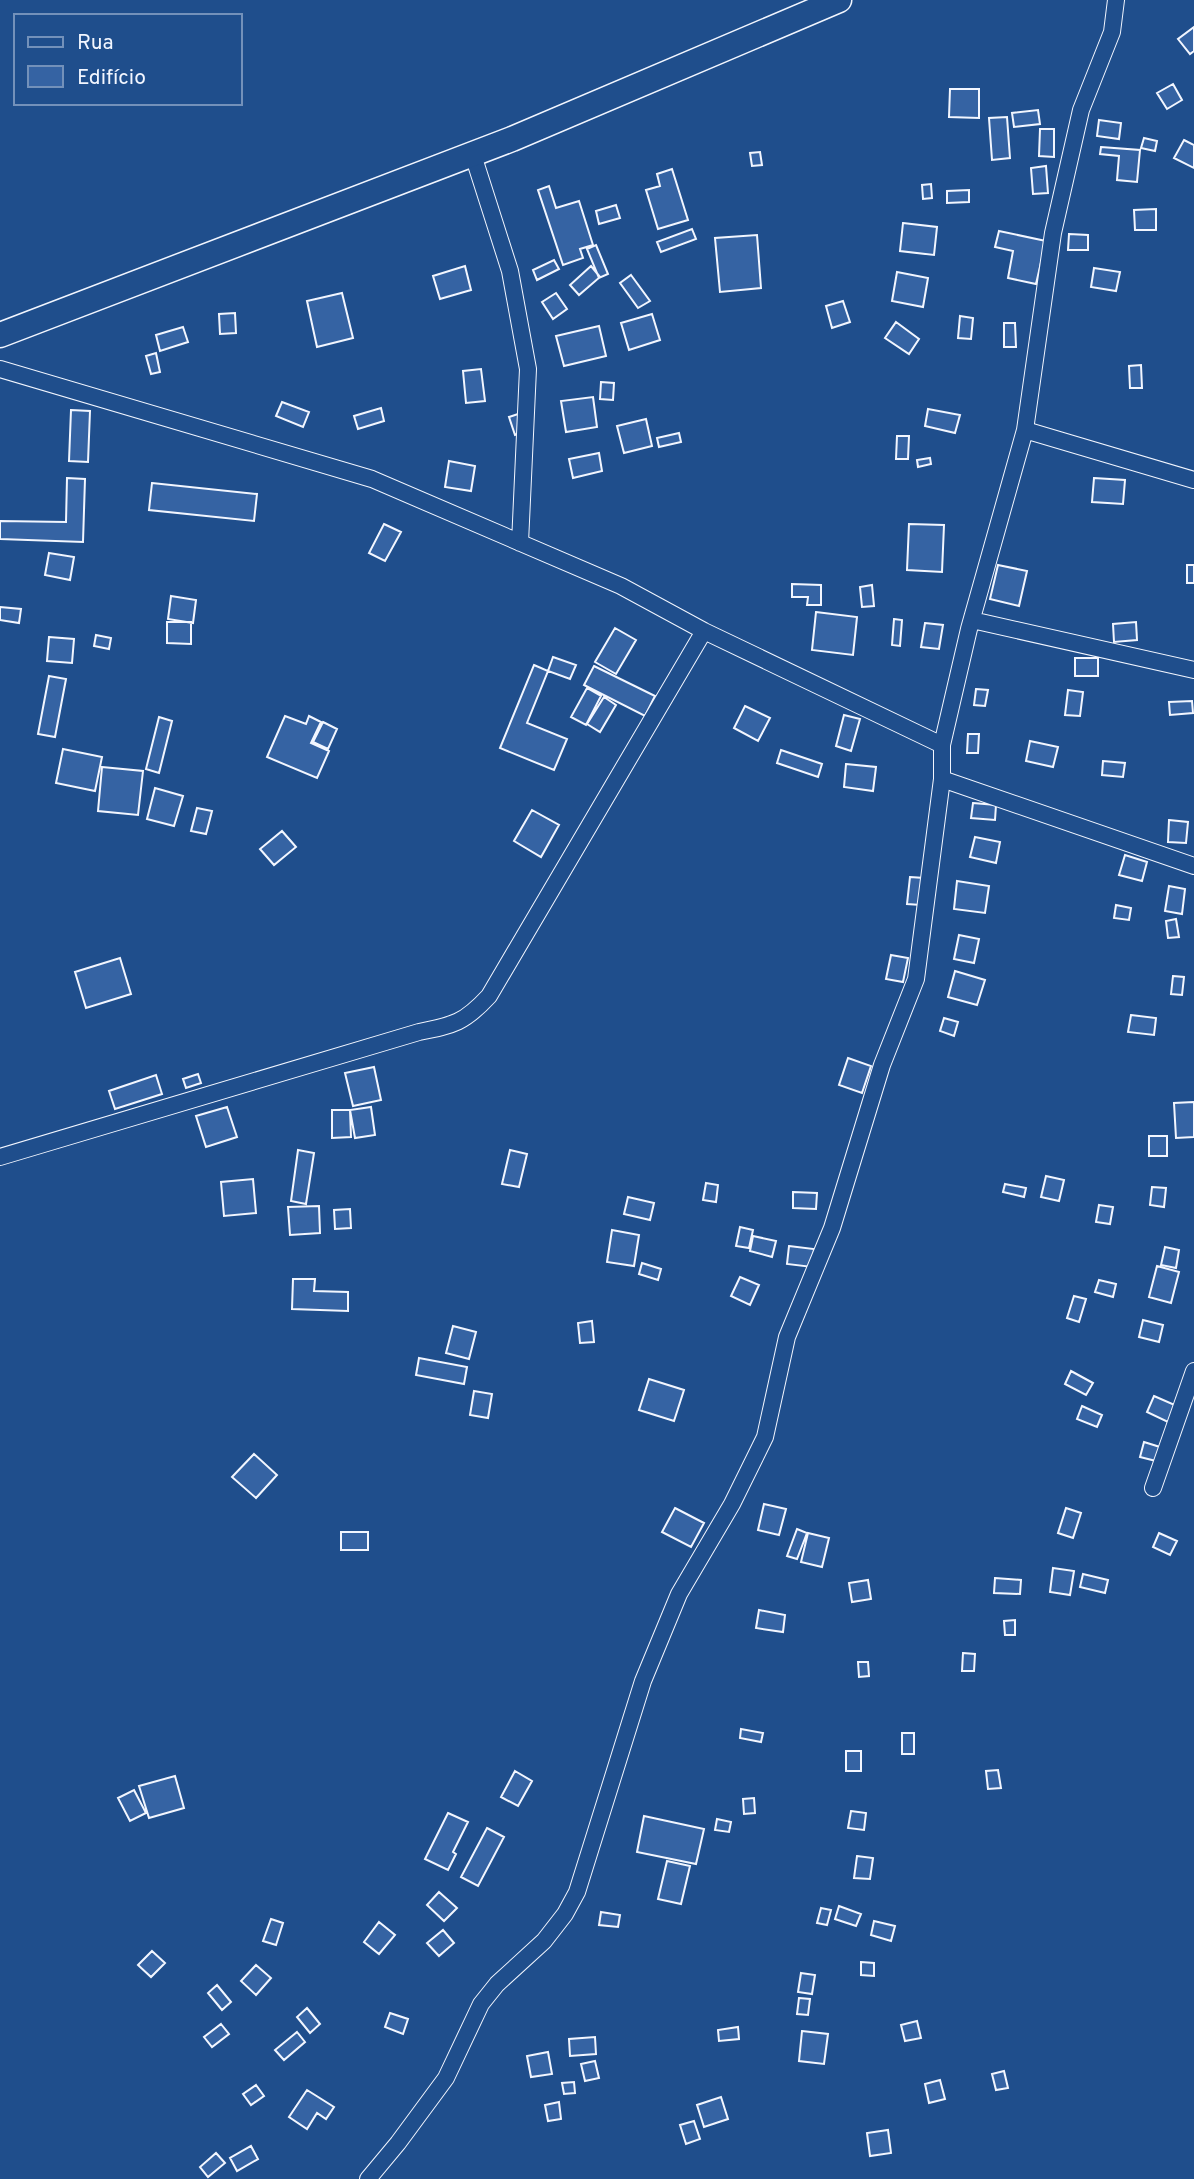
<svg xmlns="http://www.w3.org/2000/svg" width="1194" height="2179" font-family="Overpass,sans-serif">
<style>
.building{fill:#3563a3;stroke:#f2f6ff;stroke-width:2}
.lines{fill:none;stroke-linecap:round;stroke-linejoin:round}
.street-casing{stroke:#f2f6ff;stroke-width:18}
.primary-casing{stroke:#f2f6ff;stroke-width:27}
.street{stroke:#1f4e8c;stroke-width:16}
.primary{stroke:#1f4e8c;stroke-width:24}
</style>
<rect width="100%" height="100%" fill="#1f4e8c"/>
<path class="building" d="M1194,27V51L1190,54L1178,39Z
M1173,84L1182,100L1167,109L1157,93Z
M950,89H979V118L949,117Z
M1038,110L1040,124L1014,127L1012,113Z
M1007,117L1010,158L992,160L989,118Z
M1099,120L1121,123L1119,139L1097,136Z
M1040,129H1054V157L1039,156Z
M1144,138L1157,141L1155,151L1141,148Z
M1184,140L1194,145V168L1174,158Z
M1101,147L1140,150L1137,182L1117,180L1119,156L1100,154Z
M760,152L762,165L752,166L750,153Z
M1046,166L1048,193L1033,194L1031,168Z
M672,169L688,220L658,229L646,190L660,186L657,174Z
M931,184L932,198L923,199L922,185Z
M549,186L556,208L579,201L593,245L580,249L583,258L563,265L538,190Z
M969,190V202L947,203V191Z
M616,205L620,218L599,224L596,211Z
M1156,209V230H1135L1134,210Z
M903,223L937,227L934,255L900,251Z
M692,229L696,239L661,252L657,242Z
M999,231L1046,241L1036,284L1008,278L1013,251L995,247Z
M1069,234L1088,235V250H1068Z
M757,235L761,288L720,292L715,238Z
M596,245L608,274L599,278L587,249Z
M554,260L559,269L537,280L533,270Z
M465,266L471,290L440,299L433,276Z
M591,266L600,277L579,295L570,285Z
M1094,268L1120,272L1116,291L1091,287Z
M897,272L928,278L923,307L892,301Z
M631,275L650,301L638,308L620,283Z
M342,293L353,338L317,347L307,301Z
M556,293L567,309L553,319L542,302Z
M843,301L850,322L832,328L826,306Z
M235,313L236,333L220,334L219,314Z
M652,314L660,340L629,350L621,323Z
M960,316L973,318L971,339L958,338Z
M896,322L919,339L909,354L885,338Z
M1004,323H1015L1016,347H1004Z
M599,326L606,356L564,366L556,336Z
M183,327L188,342L160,351L156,335Z
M156,353L160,372L151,374L146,356Z
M1141,365L1142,388H1130L1129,366Z
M481,369L485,401L466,403L463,371Z
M601,382L614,383L613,400L600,399Z
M593,397L597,427L566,432L561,401Z
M282,402L309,412L303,427L276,416Z
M381,408L384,421L358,429L354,416Z
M928,409L960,415L955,433L925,426Z
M71,410L90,411L88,462L69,461Z
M524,412L529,430L515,435L509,417Z
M646,419L652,446L624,453L617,426Z
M679,433L681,442L659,447L657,438Z
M897,436H909L908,459H896Z
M599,453L602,471L573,478L569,459Z
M930,458L931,464L918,467L917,460Z
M449,461L475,466L471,491L445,487Z
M67,478L85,479L83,542L0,539V521L66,522Z
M1094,478L1125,480L1123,504L1092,502Z
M152,483L257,494L254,521L149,510Z
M384,524L401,532L385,561L369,553Z
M909,524L944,525L942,572L907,570Z
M49,553L74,557L70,580L45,575Z
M998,565L1027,571L1019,606L990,599Z
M1187,565H1194V583H1187Z
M792,584L821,585V605H807L808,597H792Z
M872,585L874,606L862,607L860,587Z
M171,596L196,600L193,623L168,619Z
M0,607L21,609L19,623L0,620Z
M816,612L857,617L853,655L812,650Z
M894,619L902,620L900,646L892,645Z
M167,622H191V644L167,643Z
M1136,622L1137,640L1114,642L1113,624Z
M925,623L943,625L939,649L921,647Z
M615,628L636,640L616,674L595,662Z
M96,635L111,638L109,649L94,646Z
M49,637L74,639L72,663L47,661Z
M553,657L576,665L570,679L548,671Z
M1075,658H1098V676H1075Z
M534,665L548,671L527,723L567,739L554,770L500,748Z
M594,666L655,696L645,716L584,685Z
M49,676L66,679L55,737L38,734Z
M587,688L601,696L586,725L571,717Z
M976,689L988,690L985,706L974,705Z
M1068,690L1083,692L1080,716L1065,715Z
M604,697L616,705L600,732L587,724Z
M1192,701L1193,713L1170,715L1169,702Z
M745,706L770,718L758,741L734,728Z
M844,715L860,719L851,751L836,746Z
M285,716L306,724L309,716L321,722L311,743L329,751L317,778L267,757Z
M159,717L172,721L159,773L146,769Z
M323,722L337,729L328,749L313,742Z
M968,734H979L978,753H967Z
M1030,741L1058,747L1053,767L1026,761Z
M63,749L102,757L95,791L56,783Z
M781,750L822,764L818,777L777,763Z
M1103,761L1125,763L1123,777L1102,775Z
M846,764L876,767L873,791L844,787Z
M102,767L143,771L138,815L98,811Z
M155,788L183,796L174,826L147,819Z
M973,803L996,805L995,820L971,818Z
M197,808L212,811L206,834L191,831Z
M532,810L559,825L541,857L514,841Z
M1169,820L1188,822L1186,843L1168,842Z
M282,831L296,847L274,865L260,849Z
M975,837L1000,842L996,863L970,857Z
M1125,855L1147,862L1142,881L1119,875Z
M910,877L924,878L921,905L907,904Z
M957,881L989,886L985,913L954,909Z
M1169,886L1185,889L1182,914L1165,911Z
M1116,905L1131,908L1129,920L1114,918Z
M1176,919L1179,937L1168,938L1166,921Z
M959,935L979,939L974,963L954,959Z
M891,955L908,958L903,982L886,979Z
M120,958L131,994L86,1008L75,972Z
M955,971L985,980L977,1005L948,997Z
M1173,976L1184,977L1182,995L1171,994Z
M1131,1015L1156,1018L1154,1035L1128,1032Z
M944,1018L958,1022L954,1036L940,1031Z
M848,1058L871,1066L862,1093L839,1085Z
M374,1067L381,1100L353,1106L345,1073Z
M198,1074L201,1083L186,1088L183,1079Z
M156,1075L162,1094L115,1109L109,1091Z
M1194,1102V1137L1176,1138L1174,1103Z
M227,1107L237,1137L206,1147L196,1116Z
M371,1107L375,1135L355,1138L350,1110Z
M332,1110H350L351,1137L332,1138Z
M1149,1136H1167V1156H1149Z
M298,1150L314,1153L306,1204L291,1201Z
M510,1150L527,1154L519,1187L502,1184Z
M1046,1176L1064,1180L1059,1201L1041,1197Z
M253,1179L256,1213L224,1216L221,1182Z
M706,1183L718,1185L716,1202L703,1200Z
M1005,1184L1026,1188L1024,1197L1003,1192Z
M1152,1187L1166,1188L1164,1207L1150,1205Z
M793,1192L817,1193L816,1209L793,1208Z
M628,1197L654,1203L650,1220L624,1214Z
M1099,1205L1113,1207L1110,1224L1096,1222Z
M319,1206L320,1233L290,1235L288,1207Z
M350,1209L351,1228L335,1229L334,1210Z
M740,1227L753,1230L749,1248L736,1246Z
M612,1230L639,1235L634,1266L607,1262Z
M753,1236L776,1241L772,1257L750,1251Z
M789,1246L814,1249L812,1267L787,1264Z
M1165,1247L1179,1250L1176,1268L1161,1265Z
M642,1263L661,1269L658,1280L639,1274Z
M1157,1266L1179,1272L1171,1303L1149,1297Z
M740,1277L759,1285L750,1305L731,1296Z
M293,1279H315L314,1291L348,1292V1311L292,1309Z
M1099,1280L1116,1284L1113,1297L1095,1292Z
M1074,1296L1086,1299L1079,1322L1067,1318Z
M1143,1320L1163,1325L1159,1342L1139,1337Z
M592,1321L594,1342L580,1343L578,1323Z
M453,1326L476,1332L469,1359L446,1353Z
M419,1358L467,1367L464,1384L416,1375Z
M1071,1371L1093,1383L1086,1395L1065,1384Z
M649,1379L684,1390L674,1421L639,1410Z
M474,1391L492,1394L488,1418L470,1415Z
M1154,1396L1177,1406L1170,1423L1147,1412Z
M1082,1406L1102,1415L1097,1427L1077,1419Z
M1144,1442L1160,1447L1156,1461L1140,1457Z
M254,1454L277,1475L256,1498L232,1477Z
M764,1504L786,1509L779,1535L758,1530Z
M675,1508L704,1523L691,1547L662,1532Z
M1066,1508L1081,1513L1073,1538L1058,1533Z
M797,1529L807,1533L797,1559L787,1556Z
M341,1532H368V1550H341Z
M808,1533L829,1538L822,1567L801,1562Z
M1159,1533L1177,1541L1170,1555L1153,1547Z
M1053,1568L1074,1571L1070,1595L1050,1592Z
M1083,1574L1108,1580L1105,1593L1080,1587Z
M995,1578L1021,1580L1020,1594L994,1593Z
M868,1580L871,1599L852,1602L849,1583Z
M759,1610L785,1615L783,1632L756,1628Z
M1015,1620V1635H1005L1004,1621Z
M963,1653L975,1654L974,1671H962Z
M858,1662H868L869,1676L859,1677Z
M741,1729L763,1733L761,1742L740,1738Z
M902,1733H914V1754H902Z
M846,1751H861V1771H846Z
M998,1770L1001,1788L988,1789L986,1771Z
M515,1771L532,1781L518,1806L501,1797Z
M175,1776L184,1808L149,1818L139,1786Z
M134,1790L146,1813L130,1821L118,1798Z
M754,1798L755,1813L744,1814L743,1799Z
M851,1811L866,1813L864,1830L848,1828Z
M448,1813L468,1822L453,1852L456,1854L448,1870L425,1859Z
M644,1816L704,1829L696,1864L637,1852Z
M717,1819L731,1822L729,1832L715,1830Z
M487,1828L504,1837L478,1886L461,1877Z
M857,1856L873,1858L870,1879L854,1878Z
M667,1861L690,1866L681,1904L658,1899Z
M439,1892L457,1908L444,1921L427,1905Z
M839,1906L861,1914L856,1926L835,1919Z
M821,1908L831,1910L827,1925L817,1923Z
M601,1912L620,1915L618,1927L599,1925Z
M271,1919L283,1923L276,1945L263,1941Z
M874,1921L895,1926L891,1941L871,1935Z
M379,1922L395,1935L379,1954L364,1942Z
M443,1930L454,1943L439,1956L427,1943Z
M152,1951L165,1963L151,1977L138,1965Z
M861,1962L874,1963V1976L861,1975Z
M256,1965L271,1978L256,1995L241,1981Z
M801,1973L815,1975L812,1994L798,1992Z
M217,1985L231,2002L222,2010L208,1993Z
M799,1998L810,1999L808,2015L797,2014Z
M307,2008L320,2024L310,2033L297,2017Z
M390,2013L408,2019L403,2034L385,2027Z
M917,2021L921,2038L905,2041L901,2025Z
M221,2024L229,2034L212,2047L204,2037Z
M738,2027L739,2039L719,2041L718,2030Z
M802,2031L828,2034L824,2064L799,2061Z
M297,2032L305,2042L284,2060L275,2050Z
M595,2037L596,2054L570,2056L569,2039Z
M548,2052L552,2074L531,2077L527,2056Z
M595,2061L599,2078L585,2081L581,2064Z
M1004,2071L1008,2088L996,2090L992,2074Z
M940,2080L945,2099L929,2103L925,2084Z
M574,2082L575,2093L564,2094L562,2083Z
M256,2085L264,2096L251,2105L243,2094Z
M307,2090L334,2107L326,2119L317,2113L307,2129L289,2117Z
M721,2097L728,2119L704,2127L697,2105Z
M559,2102L561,2119L548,2121L545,2105Z
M694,2121L700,2139L686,2144L680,2125Z
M888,2130L891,2153L870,2156L867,2133Z
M251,2146L258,2159L237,2171L230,2158Z
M216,2153L225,2163L208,2177L200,2167Z"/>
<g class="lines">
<defs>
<path id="street" d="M473,155L510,271L528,369L520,543
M0,369L372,479L621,586L704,631L942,745
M1025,430L1194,480
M972,620L1194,670
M942,779L1194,866
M0,1157L419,1032C454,1025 464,1023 489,996L704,631
M1153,1488L1194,1371
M368,2179L398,2143L446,2078L481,2004L497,1984L544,1941L565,1914L577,1892L643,1681L679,1594L732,1504L765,1437L787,1337L832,1228L882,1065L916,979L942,779V745L952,702L969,629L1025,430L1053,233L1081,110L1112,32L1116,0"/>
<path id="primary" d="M0,335L512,139L839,0"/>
</defs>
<use href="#street" class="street-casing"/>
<use href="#primary" class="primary-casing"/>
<use href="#street" class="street"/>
<use href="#primary" class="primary"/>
</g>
<rect x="14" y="14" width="228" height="91" fill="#1f4e8c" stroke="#7391ba" stroke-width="2"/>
<rect x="28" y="37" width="35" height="10" fill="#1f4e8c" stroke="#7391ba" stroke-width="2"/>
<text x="77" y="49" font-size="21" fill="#f2f6ff">Rua</text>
<rect x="28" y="66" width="35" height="21" fill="#3563a3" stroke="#7391ba" stroke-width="2"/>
<text x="77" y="84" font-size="21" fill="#f2f6ff">Edifício</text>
</svg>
